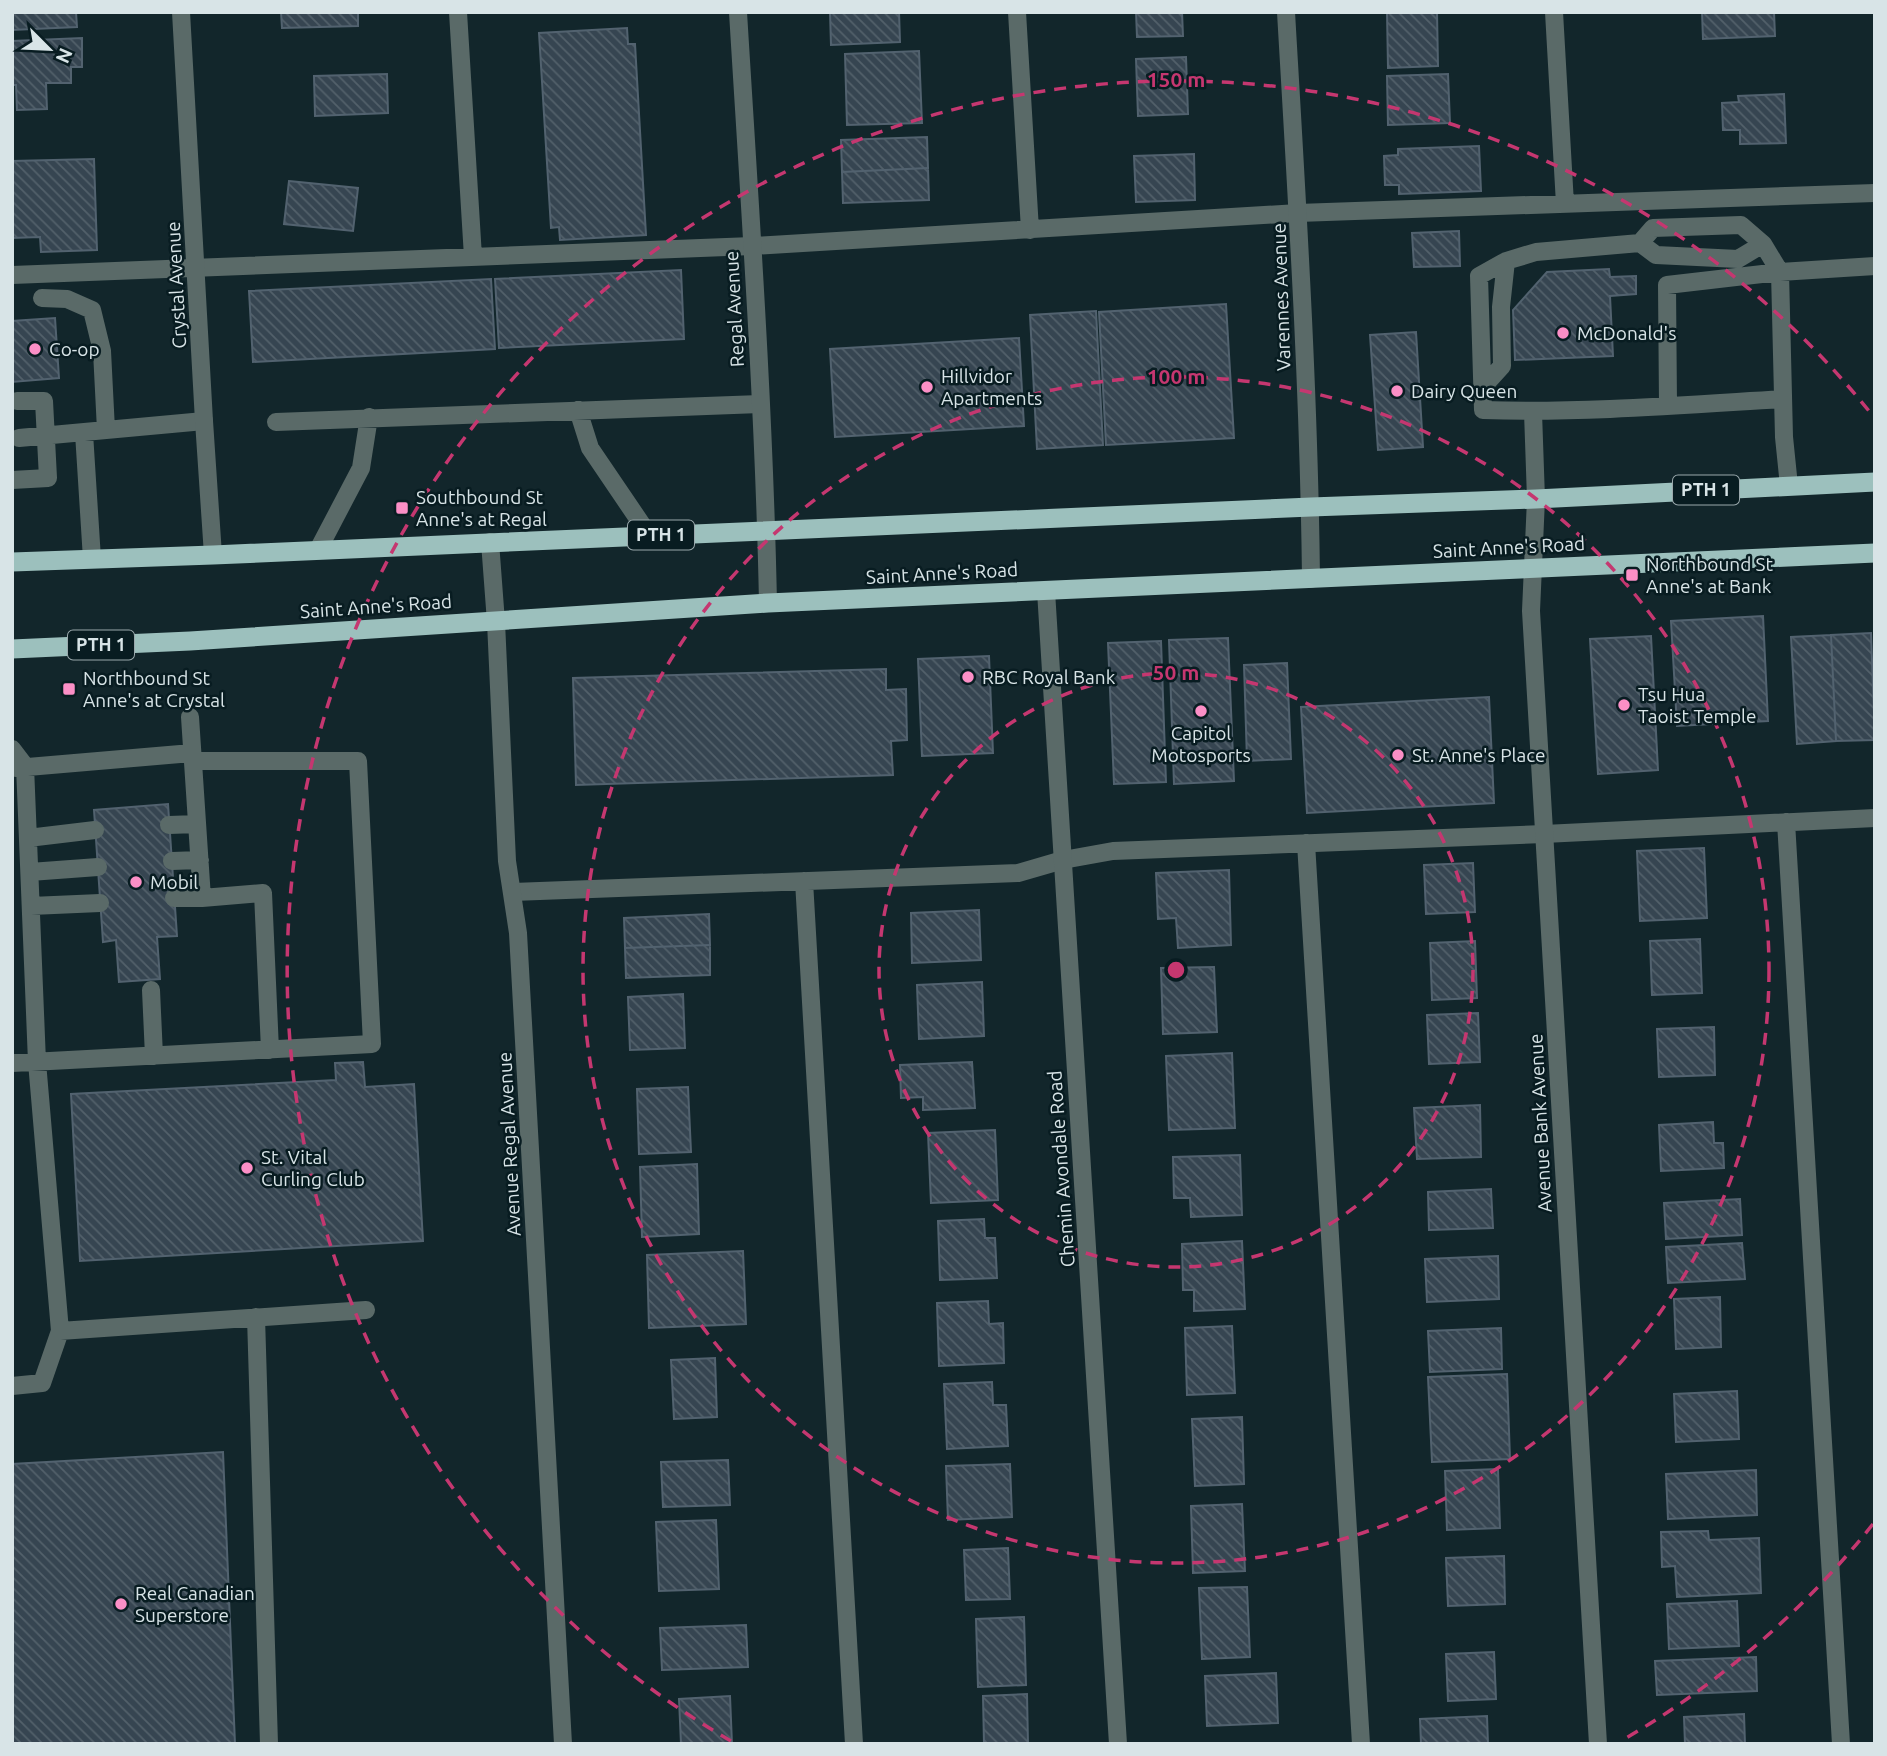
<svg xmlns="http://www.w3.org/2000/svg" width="1887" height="1756" font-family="Ubuntu,sans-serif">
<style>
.building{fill:url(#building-back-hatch);stroke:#52626f;stroke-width:2}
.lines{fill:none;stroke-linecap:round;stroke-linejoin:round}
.service{stroke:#5a6a68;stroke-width:18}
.minor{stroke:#5a6a68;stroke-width:18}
.trunk{stroke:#9cc0bd;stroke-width:19}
.ring{fill:none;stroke:#c53770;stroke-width:3.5;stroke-dasharray:12 9}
.poi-dot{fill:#fb8fc6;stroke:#081c21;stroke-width:2.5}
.labels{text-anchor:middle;stroke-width:5;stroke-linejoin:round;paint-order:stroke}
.shield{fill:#081c21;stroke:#9aa8ac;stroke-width:2}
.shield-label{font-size:18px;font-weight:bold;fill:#d8e4e7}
.street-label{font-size:19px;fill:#d8e4e7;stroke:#081c21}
.poi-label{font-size:19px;fill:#d8e4e7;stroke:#081c21;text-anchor:start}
.centre{fill:#c53770;stroke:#081c21;stroke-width:3.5}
.ring-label{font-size:21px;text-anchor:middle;font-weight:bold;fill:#c53770;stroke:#081c21;stroke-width:5;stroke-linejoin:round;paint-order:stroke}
</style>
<defs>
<pattern id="building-back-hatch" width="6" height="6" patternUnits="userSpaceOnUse" patternTransform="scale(1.75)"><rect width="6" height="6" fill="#364551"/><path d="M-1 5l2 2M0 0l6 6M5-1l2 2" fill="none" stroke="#52606a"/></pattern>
</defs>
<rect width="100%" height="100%" fill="#12262b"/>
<path class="building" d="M12,12H76L77,27L12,30Z
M281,12H358V26L282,28Z
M830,12H899L900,42L831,45Z
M1136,12H1182L1183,36L1137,37Z
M1387,12H1437L1438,66L1388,68Z
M1702,12H1774L1775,36L1703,39Z
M627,28L628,44H635L646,235L560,240L559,227L551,228L539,33Z
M82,38V67H71V83H46L47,109L17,110L16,85H12V41Z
M919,51L922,123L847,125L845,54Z
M1186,57L1188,114L1138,116L1136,59Z
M387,74L388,113L315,116L314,76Z
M1448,74L1450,123L1388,125L1387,76Z
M1784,94L1786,143L1740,144V130H1723L1722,103L1739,102L1738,96Z
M927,137L928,168L842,172L841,140Z
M1479,146L1481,191L1399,194V185H1385L1384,156L1398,155V149Z
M1194,154L1195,200L1136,202L1134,156Z
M94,159L97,250L41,252L40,237L12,238V161Z
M928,168L929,200L843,203L842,172Z
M289,181L358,188L353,231L284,224Z
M1459,231L1460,266L1414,267L1412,233Z
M1609,269L1610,277L1636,276V294L1610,296L1613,356L1515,360L1513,310L1547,272Z
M681,270L684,339L499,348L495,279Z
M491,279L495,349L253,362L249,291Z
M1226,304L1234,438L1106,445L1099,312Z
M1096,311L1103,445L1037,449L1030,315Z
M55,318L59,378L12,382V321Z
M1416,332L1423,447L1378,450L1370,335Z
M1019,338L1024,426L835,437L830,349Z
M1763,616L1768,721L1677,726L1671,621Z
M1871,633L1875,740L1836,741L1831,635Z
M1831,635L1836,741L1797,744L1791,637Z
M1651,636L1658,770L1598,774L1590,639Z
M1228,638L1234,781L1174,784L1169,640Z
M1161,641L1166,782L1114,784L1108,643Z
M989,656L993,753L922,756L918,659Z
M1287,663L1291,759L1247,761L1244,665Z
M886,669V690L906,689L907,740L891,741L893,775L576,785L573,678Z
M1489,697L1494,803L1307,813L1301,707Z
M168,804L177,936L157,937L160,979L119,982L116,940L103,942L94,810Z
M1704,848L1707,918L1640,921L1637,851Z
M1473,863L1475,912L1426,914L1424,865Z
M1229,870L1231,945L1178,948L1176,918L1158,919L1156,873Z
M979,910L981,960L912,963L911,913Z
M709,914L710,945L625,948L624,918Z
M1700,939L1702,993L1652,995L1650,941Z
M1475,941L1477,998L1432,1000L1430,943Z
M710,945V975L626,978L625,948Z
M1214,967L1217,1032L1163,1034L1161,968Z
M982,982L984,1036L919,1039L917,985Z
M683,994L685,1048L630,1050L628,997Z
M1478,1013L1480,1062L1429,1064L1427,1015Z
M1714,1027L1715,1075L1659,1077L1657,1029Z
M1232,1053L1235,1128L1169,1130L1166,1056Z
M363,1062L365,1087L414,1084L423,1241L80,1261L71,1094L336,1080L335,1063Z
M972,1062L975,1108L923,1110V1097L901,1098L900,1065Z
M688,1087L691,1152L639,1154L637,1089Z
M1480,1105L1481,1157L1417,1159L1414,1108Z
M1713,1122L1714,1143H1723L1724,1168L1661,1171L1659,1125Z
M995,1130L998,1200L931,1203L928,1133Z
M1240,1155L1242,1215L1191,1217L1190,1198H1174L1173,1157Z
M697,1164L699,1234L642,1237L640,1167Z
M1491,1189L1493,1228L1429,1230L1428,1192Z
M1740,1199L1742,1235L1666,1239L1664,1203Z
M984,1219L985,1238H995L997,1278L940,1280L938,1221Z
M1242,1241L1245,1309L1194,1311V1290H1183L1182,1244Z
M1742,1243L1745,1279L1668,1283L1666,1247Z
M743,1251L746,1324L649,1328L647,1255Z
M1498,1256L1499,1299L1427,1302L1425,1259Z
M1720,1297L1721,1347L1676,1349L1674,1299Z
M988,1301L989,1324L1003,1323L1004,1363L939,1366L937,1303Z
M1232,1326L1235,1393L1187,1395L1185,1328Z
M1501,1328L1502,1369L1430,1372L1428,1331Z
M715,1358L717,1417L674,1419L671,1360Z
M1507,1374L1510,1459L1432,1462L1428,1377Z
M992,1382L993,1405H1006L1008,1446L947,1449L944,1384Z
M1737,1391L1739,1439L1676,1442L1674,1394Z
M1242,1417L1244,1484L1195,1486L1192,1419Z
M223,1452L235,1744H12V1464Z
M728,1460L730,1505L663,1507L661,1462Z
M1010,1464L1012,1517L948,1520L946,1466Z
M1498,1469L1500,1528L1447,1530L1445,1471Z
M1756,1470L1757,1515L1668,1519L1666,1474Z
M1242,1504L1245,1571L1193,1573L1191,1506Z
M716,1520L719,1589L659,1591L656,1522Z
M1708,1531L1709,1540L1759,1538L1761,1593L1677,1597L1675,1566L1662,1567L1661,1532Z
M1008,1548L1010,1599L966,1600L964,1550Z
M1504,1556L1505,1604L1448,1606L1446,1558Z
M1247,1587L1250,1657L1202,1659L1199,1588Z
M1737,1601L1739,1646L1669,1649L1667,1604Z
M1024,1617L1026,1685L978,1687L976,1619Z
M746,1625L748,1667L662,1670L660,1628Z
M1494,1652L1496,1699L1448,1701L1446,1654Z
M1756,1657L1757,1691L1657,1695L1655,1661Z
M1276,1673L1278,1723L1207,1726L1205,1676Z
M1027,1694L1028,1744H984L983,1696Z
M730,1696L732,1744H681L679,1699Z
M1744,1714L1745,1744H1685L1684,1717Z
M1487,1716L1488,1744H1421L1420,1719Z"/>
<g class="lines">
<path class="service" d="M458,12L473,257
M1017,12L1030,230
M1554,12L1565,204
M1640,243L1656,255L1738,259L1763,244
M12,275L752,246L1298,213L1875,193
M42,298L67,299L92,310L102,351L106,430
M1482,388L1502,366L1501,307L1506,261
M1668,405L1667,285L1780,272L1763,244L1741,225L1653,228L1640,243L1536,252L1506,261L1479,276L1483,410C1583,413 1683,405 1783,399
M578,410L590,448L649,535
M1533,412L1536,499
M276,422L760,404
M84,433L92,559
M19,438L204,421
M12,480L48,478L44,401H17
M1789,486L1784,437L1780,272L1875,266
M318,550L361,468L369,417
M190,717L202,898L263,893L270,1050
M12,749L25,766L37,1062L60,1331
M16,768L192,753
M1786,822L1841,1744
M169,825L197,824
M28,838L95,830
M1306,843L1361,1744
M172,861L200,860
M30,872L98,867
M804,881L854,1744
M513,892L1018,873L1063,860L1113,851L1544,834L1875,818
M174,898H202
M31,906L100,903
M151,990L154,1056
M12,1063L372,1044L358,761H193
M256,1317L269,1744
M12,1386L42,1383L60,1331L366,1310"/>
<path class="minor" d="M181,12L204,421L213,555
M738,12C750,209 764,406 768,603
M1286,12C1297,201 1309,390 1311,579
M1536,499L1531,611L1598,1744
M490,542L496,622L507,861L518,933L563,1744
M1046,591L1118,1744"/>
<path class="trunk" d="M12,562L213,555L1311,507L1536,499L1875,482
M12,649L190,641L768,603L1875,553"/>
</g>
<g class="ring">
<circle cx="1176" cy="970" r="297"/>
<circle cx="1176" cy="970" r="593"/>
<path d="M1873 1524A890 890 0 0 1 1621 1741M731 1741A890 890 0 1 1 1873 416"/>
</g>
<g class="poi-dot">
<circle cx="1563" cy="333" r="7"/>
<circle cx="35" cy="349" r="7"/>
<circle cx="927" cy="387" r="7"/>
<circle cx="1397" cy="391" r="7"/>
<rect x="395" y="501" width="14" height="14" rx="3.5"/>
<rect x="1625" y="568" width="14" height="14" rx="3.5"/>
<circle cx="968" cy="677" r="7"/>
<rect x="62" y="682" width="14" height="14" rx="3.5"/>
<circle cx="1624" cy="705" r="7"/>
<circle cx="1201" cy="711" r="7"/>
<circle cx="1398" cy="755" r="7"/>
<circle cx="136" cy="882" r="7"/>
<circle cx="247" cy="1168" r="7"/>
<circle cx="121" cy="1604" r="7"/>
</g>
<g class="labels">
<g class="shield">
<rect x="1673" y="475.5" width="66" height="29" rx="5"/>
<rect x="628" y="520.5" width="66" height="29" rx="5"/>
<rect x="68" y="630.5" width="66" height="29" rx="5"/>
</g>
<g class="shield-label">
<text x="1706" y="496">PTH 1</text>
<text x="661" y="541">PTH 1</text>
<text x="101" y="651">PTH 1</text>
</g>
<g class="street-label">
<text transform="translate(176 285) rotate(-93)" y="7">Crystal Avenue</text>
<text transform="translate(1281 297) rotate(-92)" y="7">Varennes Avenue</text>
<text transform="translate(734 309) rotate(-93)" y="7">Regal Avenue</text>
<text transform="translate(1509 547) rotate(-3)" y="7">Saint Anne's Road</text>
<text transform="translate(942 573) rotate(-3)" y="7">Saint Anne's Road</text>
<text transform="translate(376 606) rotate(-4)" y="7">Saint Anne's Road</text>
<text transform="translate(1540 1123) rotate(-93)" y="7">Avenue Bank Avenue</text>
<text transform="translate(509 1144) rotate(-93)" y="7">Avenue Regal Avenue</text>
<text transform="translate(1061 1169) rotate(-94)" y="7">Chemin Avondale Road</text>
</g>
<g class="poi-label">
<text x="1577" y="340">McDonald's</text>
<text x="49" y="356">Co-op</text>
<text x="941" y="383">Hillvidor<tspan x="941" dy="22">Apartments</tspan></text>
<text x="1411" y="398">Dairy Queen</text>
<text x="416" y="504">Southbound St<tspan x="416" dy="22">Anne's at Regal</tspan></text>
<text x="1646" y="571">Northbound St<tspan x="1646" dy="22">Anne's at Bank</tspan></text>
<text x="982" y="684">RBC Royal Bank</text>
<text x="83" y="685">Northbound St<tspan x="83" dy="22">Anne's at Crystal</tspan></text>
<text x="1638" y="701">Tsu Hua<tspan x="1638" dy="22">Taoist Temple</tspan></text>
<text x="1201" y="740" text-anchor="middle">Capitol<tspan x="1201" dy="22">Motosports</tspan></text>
<text x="1412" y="762">St. Anne's Place</text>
<text x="150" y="889">Mobil</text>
<text x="261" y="1164">St. Vital<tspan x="261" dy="22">Curling Club</tspan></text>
<text x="135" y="1600">Real Canadian<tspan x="135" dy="22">Superstore</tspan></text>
</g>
</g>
<circle cx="1176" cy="970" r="10" class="centre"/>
<g class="ring-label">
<text x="1176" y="87">150 m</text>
<text x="1176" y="384">100 m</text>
<text x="1176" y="680">50 m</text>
</g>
<rect width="1887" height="1756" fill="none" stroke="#d8e4e7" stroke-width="28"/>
<g transform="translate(49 49) rotate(114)" stroke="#081c21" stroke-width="5" paint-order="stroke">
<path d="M0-5L12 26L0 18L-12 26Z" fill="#d8e4e7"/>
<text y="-10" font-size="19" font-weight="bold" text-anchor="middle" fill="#d8e4e7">N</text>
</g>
</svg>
